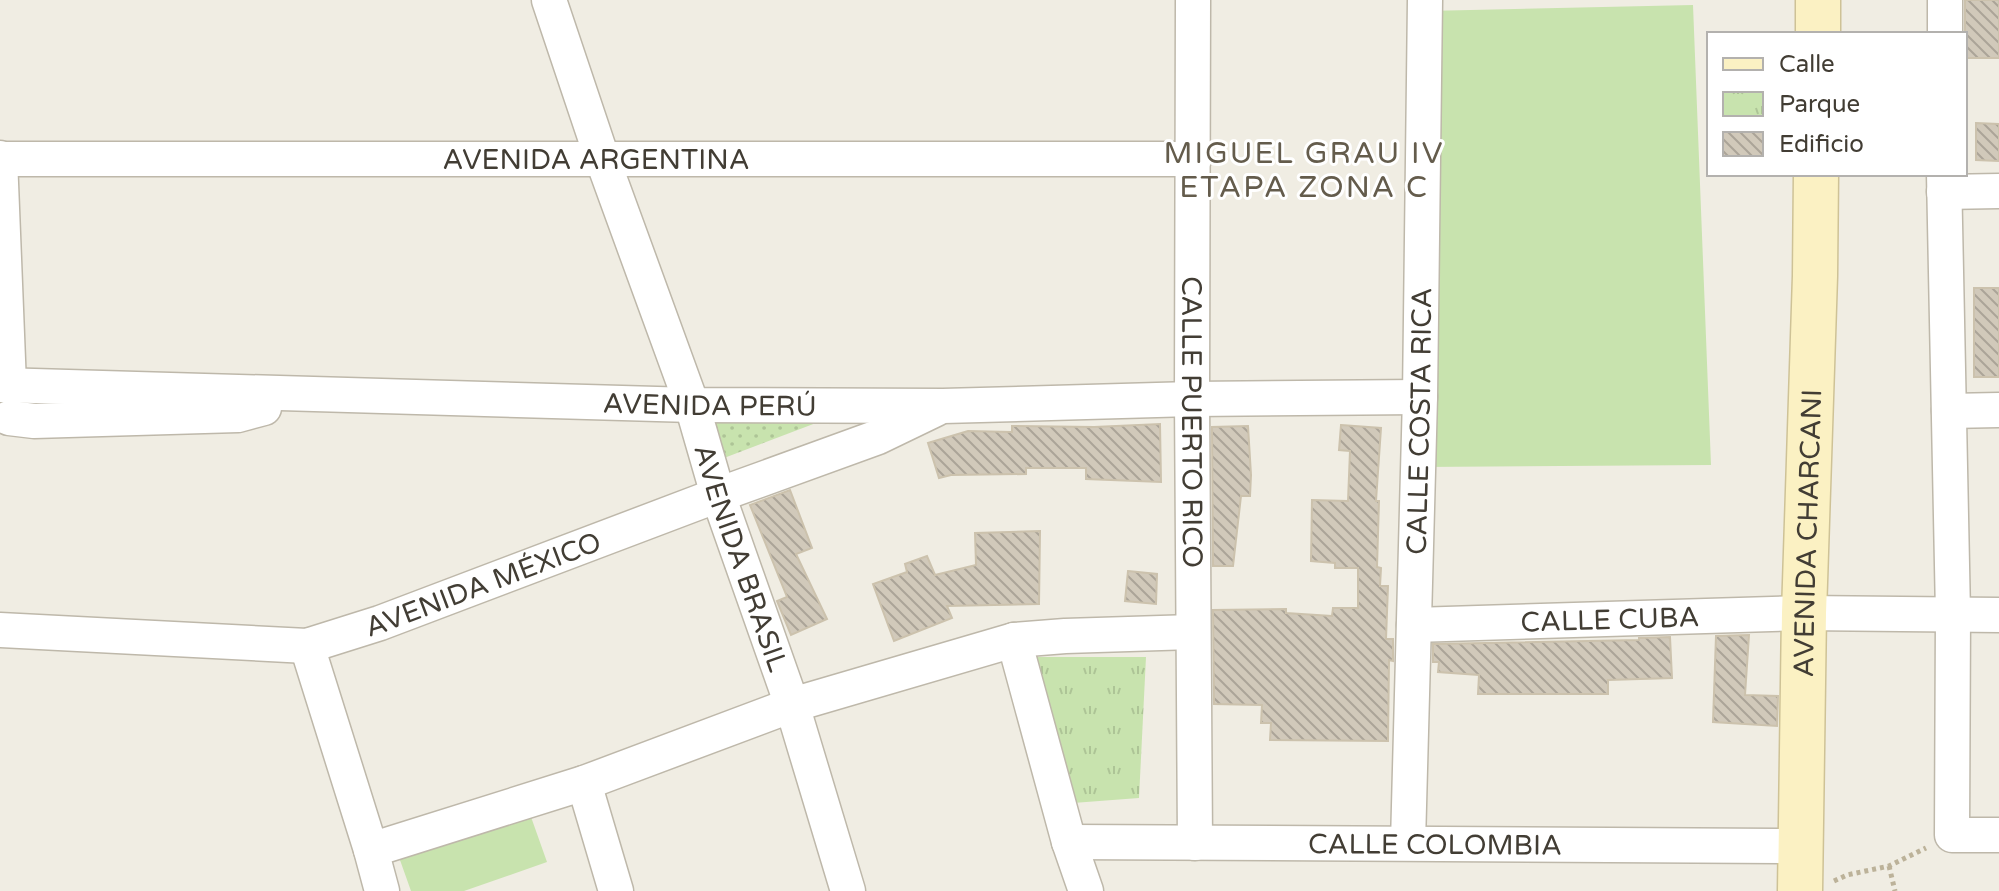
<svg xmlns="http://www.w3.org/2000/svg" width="1999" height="891" font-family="'Varela Round',sans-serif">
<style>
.grass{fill:url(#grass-dots)}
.park{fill:url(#park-tufts)}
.pitch{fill:#c8e3ae}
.building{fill:url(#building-back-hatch);stroke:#ccc2ad;stroke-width:2}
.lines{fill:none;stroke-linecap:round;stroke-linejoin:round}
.street-casing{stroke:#beb8aa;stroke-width:37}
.secondary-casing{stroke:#cec296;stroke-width:47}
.path{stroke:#bcb299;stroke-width:5;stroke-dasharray:4 4;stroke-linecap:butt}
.street{stroke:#fff;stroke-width:34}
.secondary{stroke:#fbf1c3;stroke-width:44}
.labels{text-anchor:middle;stroke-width:6;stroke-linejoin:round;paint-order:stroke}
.street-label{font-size:28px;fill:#423d34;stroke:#fff}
.neighbourhood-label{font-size:30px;letter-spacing:2px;fill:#645c4c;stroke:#fff}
</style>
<defs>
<pattern id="grass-dots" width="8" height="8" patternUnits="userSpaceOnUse" patternTransform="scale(2)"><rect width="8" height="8" fill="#c8e3ae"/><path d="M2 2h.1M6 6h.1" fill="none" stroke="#adc496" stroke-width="1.8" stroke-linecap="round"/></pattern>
<pattern id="park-tufts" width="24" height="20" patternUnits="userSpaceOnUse" patternTransform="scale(2)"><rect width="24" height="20" fill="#c8e3ae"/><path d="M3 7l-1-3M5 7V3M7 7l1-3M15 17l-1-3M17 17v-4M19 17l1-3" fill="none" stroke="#adc496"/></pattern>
<pattern id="building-back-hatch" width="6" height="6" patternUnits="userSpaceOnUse" patternTransform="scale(2)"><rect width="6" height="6" fill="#d1c9ba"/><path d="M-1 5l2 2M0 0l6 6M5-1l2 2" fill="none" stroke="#aba498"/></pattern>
</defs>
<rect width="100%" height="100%" fill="#f0ede3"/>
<path class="grass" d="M707,410L837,415L724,458Z"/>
<path class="park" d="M1030,657H1146L1139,798L1073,803Z"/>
<path class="pitch" d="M1693,5L1711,465L1421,467L1426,11Z
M525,800L547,862L464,891H411L395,846Z"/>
<path class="building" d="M1965,0H1999V58H1965Z
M1976,123L1999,124V161L1976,160Z
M1974,288H1999V377H1974Z
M1160,424L1161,482L1086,479V468H1026V474L951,475L939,478L928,443L968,431L1012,432V426L1094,427Z
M1341,425L1381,428L1376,501H1379L1377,567L1381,568L1380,586H1388L1386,639H1393V661L1389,660L1388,741L1270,740L1271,723H1261L1262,705L1214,704L1213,610L1286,609V613L1332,616L1333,608H1358V568H1335V563L1311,561L1312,500L1348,501L1350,451L1339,450Z
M1248,426L1251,475L1250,496H1241L1233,566H1213L1212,427Z
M790,490L812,548L796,554L827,619L791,635L777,601L787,597L750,505Z
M1040,531L1039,604L947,606L952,618L894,641L873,584L907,572L905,564L927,556L935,575L976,565L975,533Z
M1128,571L1157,574L1156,604L1125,601Z
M1749,635L1745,695L1778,696L1777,726L1713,722L1716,636Z
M1670,637L1672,678L1608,680V694H1478L1479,675L1438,672L1439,662H1433V644L1639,640V638Z"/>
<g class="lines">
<defs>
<g id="street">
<path id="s1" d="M549,0L602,158L692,405L718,495L792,705L848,891"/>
<path id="s2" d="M1193,0L1192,399L1195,843"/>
<path d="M1945,34V0"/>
<path d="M0,158L9,385"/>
<path id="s3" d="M0,159H1194"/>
<path d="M1944,174L1953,614L1952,835H1999"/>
<path d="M1944,192L1999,191"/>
<path id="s4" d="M0,385L692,405L943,406L1192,399L1420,397"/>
<path d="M1949,411L1999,410"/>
<path d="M9,418L34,421L238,415L264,408"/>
<path id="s5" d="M1414,625L1804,613L1999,615"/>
<path id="s6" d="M0,630L307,646L380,623L718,495L878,437L936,409"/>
<path d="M1014,640L1069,842L1086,891"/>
<path d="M307,646L371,850L382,891"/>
<path d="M584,783L616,891"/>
<path id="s7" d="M1069,842L1800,846"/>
<path id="s8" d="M1408,843L1420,397L1425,0"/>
<path d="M371,850L584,783L792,705L1014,640L1065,636L1193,632"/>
</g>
<g id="secondary">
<path d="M1818,34V0"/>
<path id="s9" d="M1800,891L1804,613L1815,276L1816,174"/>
</g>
</defs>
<use href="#street" class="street-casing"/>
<use href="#secondary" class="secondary-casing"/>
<path class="path" d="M1889,866L1895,891
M1834,881L1847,875L1889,866L1926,848"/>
<use href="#street" class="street"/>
<use href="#secondary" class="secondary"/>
</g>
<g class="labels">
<g class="street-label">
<text dy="10" stroke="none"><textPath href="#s3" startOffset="596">AVENIDA ARGENTINA</textPath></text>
<text dy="10" stroke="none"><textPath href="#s4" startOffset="710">AVENIDA PERÚ</textPath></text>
<text dy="10" stroke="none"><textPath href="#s2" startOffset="422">CALLE PUERTO RICO</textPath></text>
<text dy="10" stroke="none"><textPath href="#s8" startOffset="422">CALLE COSTA RICA</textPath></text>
<text dy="10" stroke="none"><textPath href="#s9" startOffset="358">AVENIDA CHARCANI</textPath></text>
<text dy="10" stroke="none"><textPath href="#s1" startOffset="590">AVENIDA BRASIL</textPath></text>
<text dy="10" stroke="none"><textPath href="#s6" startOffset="494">AVENIDA MÉXICO</textPath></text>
<text dy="10" stroke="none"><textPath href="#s5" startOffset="196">CALLE CUBA</textPath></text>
<text dy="10" stroke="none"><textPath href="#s7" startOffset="366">CALLE COLOMBIA</textPath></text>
</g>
<g class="neighbourhood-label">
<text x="1304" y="163">MIGUEL GRAU IV<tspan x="1304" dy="34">ETAPA ZONA C</tspan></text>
</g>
</g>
<rect x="1707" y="32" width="260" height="144" fill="#ffffff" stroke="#b3b1ae" stroke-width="2"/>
<rect x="1723" y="58" width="40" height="12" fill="#fbf1c3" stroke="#b3b1ae" stroke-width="2"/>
<text x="1779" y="72" font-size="24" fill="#423d34">Calle</text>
<rect x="1723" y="92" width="40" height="24" fill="url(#park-tufts)" stroke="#b3b1ae" stroke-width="2"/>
<text x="1779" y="112" font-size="24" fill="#423d34">Parque</text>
<rect x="1723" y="132" width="40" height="24" fill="url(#building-back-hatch)" stroke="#b3b1ae" stroke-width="2"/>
<text x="1779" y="152" font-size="24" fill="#423d34">Edificio</text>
</svg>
